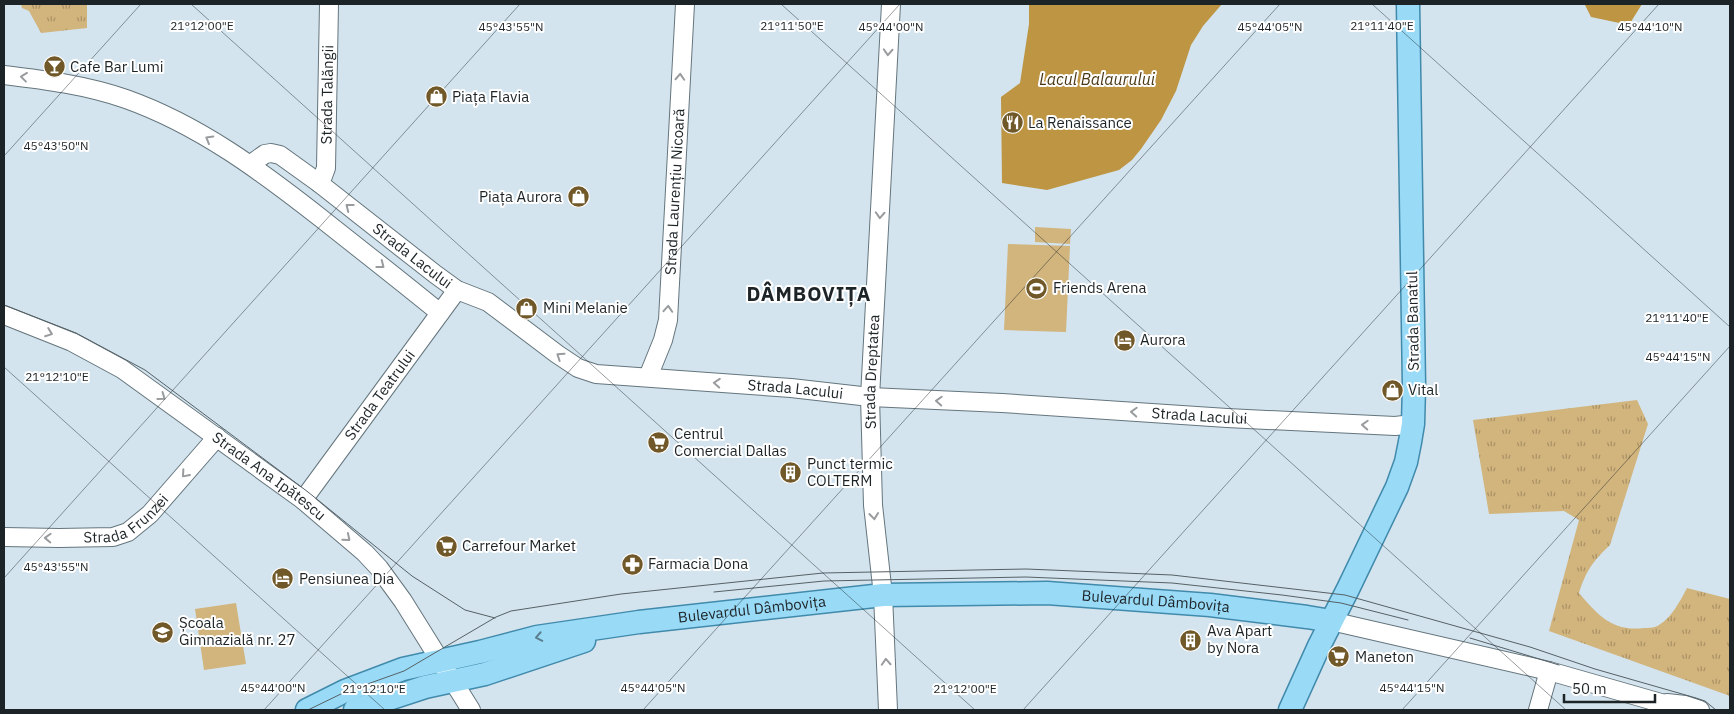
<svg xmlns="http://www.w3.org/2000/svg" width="1734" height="714" font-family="'IBM Plex Sans',sans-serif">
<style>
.grass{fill:url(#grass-tufts)}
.pitch{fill:#d2b47d}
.water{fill:#bd9543}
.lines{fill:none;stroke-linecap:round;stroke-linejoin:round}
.minor-casing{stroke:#65757d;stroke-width:20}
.major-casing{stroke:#418aab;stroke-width:25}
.minor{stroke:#fff;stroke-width:18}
.major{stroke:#99daf7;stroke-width:22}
.tram{stroke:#566166;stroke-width:1}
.oneway{stroke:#999c9e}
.oneway2{stroke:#5b7f8f}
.ticks{fill:none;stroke:#1d2427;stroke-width:1;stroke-opacity:0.45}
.labels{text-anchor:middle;stroke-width:4;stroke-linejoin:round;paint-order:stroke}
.poi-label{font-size:15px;fill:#1d2427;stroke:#fff;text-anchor:start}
.street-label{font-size:15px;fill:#1d2427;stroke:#fff}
.water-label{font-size:16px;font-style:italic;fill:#4a3815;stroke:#fff}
.district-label{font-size:20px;font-weight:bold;letter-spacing:1px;fill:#1d2427;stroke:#fff}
.ticks-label{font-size:12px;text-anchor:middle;fill:#1d2427;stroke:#fff;stroke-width:4;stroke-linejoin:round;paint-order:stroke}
</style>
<defs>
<pattern id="grass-tufts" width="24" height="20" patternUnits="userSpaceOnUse" patternTransform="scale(1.25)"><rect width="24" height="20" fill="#d2b47d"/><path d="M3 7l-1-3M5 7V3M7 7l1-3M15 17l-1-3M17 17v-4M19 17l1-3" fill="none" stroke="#aa9266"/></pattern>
</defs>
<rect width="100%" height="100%" fill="#d3e4ee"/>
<path class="grass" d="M21,4H87V28L41,33L29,11L22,8Z
M1637,400L1648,424L1610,545C1593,561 1586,571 1579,593C1598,615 1612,632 1644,628C1648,628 1655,628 1659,625C1672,617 1680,601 1687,588L1730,599V696L1549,631L1579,520L1564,511L1489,514L1473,420Z"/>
<path class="pitch" d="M1035,227L1071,229L1070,244L1035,242Z
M1008,244L1070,246L1066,332L1004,330Z
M236,603L246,664L204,670L195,609Z"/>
<path class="water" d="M1029,4H1222L1203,26L1191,45L1176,91L1161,120L1141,149L1132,160L1119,170L1047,190L1002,183L1001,97L1020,83L1029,24Z
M1582,4H1642L1629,25L1591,17L1585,5Z"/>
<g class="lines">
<defs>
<g id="minor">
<path d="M4,75C45,80 86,85 126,99C199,125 261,171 322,219C361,250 401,281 440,313"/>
<path id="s1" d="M251,164L265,154L271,153L280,155L319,183L435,274L457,290L488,302L557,354L578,368L596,374L791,388L870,397L1002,403L1227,418L1395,426L1413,424"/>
<path id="s2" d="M319,183L323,176L326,168L329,4"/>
<path id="s3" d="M4,315L72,342L122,369L303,500L365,553L379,568L403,601L471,710"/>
<path id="s4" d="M648,377L663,340L668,320L685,4"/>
<path id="s5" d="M303,500L457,290"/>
<path id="s6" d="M4,537L59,538L113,537L128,532L150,514L217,437"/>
<path d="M1331,621L1549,671L1661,703L1678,710"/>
<path d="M1667,703L1685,705L1700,710"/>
<path id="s7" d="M888,710L883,595L873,505L870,397L891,4"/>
<path d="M1538,710L1549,671"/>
</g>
<g id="major">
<path id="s8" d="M307,710L345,691L403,669L480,652L537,637L639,622L883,595L1047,593L1210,605L1307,617L1331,621"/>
<path d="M355,710L425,687L485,674L584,641"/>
<path d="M1290,710L1319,646L1348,589L1397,487L1406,462L1410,442L1413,424L1414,386L1408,4"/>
</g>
</defs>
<use href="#minor" class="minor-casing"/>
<use href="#major" class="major-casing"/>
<use href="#minor" class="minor"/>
<use href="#major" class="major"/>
<path class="tram" d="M4,305L76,333L145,370L308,492L412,576L465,610L495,618
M714,592L824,581L1026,577L1172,583L1282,595L1341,603L1408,620
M1470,638L1559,665
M308,710L345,692L404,671L496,617L511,611L621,594L823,573L1026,569L1172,575L1345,595L1530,647L1595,669L1696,698L1705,701L1716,710"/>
</g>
<defs><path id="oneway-chevron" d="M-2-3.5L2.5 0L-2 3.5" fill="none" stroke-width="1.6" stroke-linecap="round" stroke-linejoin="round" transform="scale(1.25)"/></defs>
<g class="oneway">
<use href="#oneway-chevron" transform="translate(888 52) rotate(93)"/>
<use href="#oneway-chevron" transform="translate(24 77) rotate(-173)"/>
<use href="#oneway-chevron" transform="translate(680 77) rotate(-87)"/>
<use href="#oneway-chevron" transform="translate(209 139) rotate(-150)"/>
<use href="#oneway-chevron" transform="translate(349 207) rotate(-142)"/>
<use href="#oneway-chevron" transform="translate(880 215) rotate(93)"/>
<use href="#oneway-chevron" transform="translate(381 265) rotate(38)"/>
<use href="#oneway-chevron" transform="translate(668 309) rotate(-86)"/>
<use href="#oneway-chevron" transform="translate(49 333) rotate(21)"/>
<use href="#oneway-chevron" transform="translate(560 356) rotate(-146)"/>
<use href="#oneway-chevron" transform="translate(717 383) rotate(-176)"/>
<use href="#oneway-chevron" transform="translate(162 397) rotate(36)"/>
<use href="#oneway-chevron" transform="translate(939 401) rotate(-177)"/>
<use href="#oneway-chevron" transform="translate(1134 412) rotate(-177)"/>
<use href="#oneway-chevron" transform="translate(1365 425) rotate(-177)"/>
<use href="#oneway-chevron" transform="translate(185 474) rotate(131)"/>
<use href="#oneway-chevron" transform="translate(874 516) rotate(84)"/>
<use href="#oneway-chevron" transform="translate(48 538) rotate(-178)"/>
<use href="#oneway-chevron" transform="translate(347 538) rotate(40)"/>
<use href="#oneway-chevron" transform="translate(886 662) rotate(-93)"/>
</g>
<use class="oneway2" href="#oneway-chevron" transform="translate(539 637) rotate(169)"/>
<path class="ticks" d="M191,4L975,710M781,4L1566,710M1372,4L1730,327M4,156L141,4M4,367L385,710M4,578L520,4M264,710L900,4M643,710L1280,4M1023,710L1659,4M1402,710L1730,346"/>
<defs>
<symbol id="bar-disc" viewBox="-11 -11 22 22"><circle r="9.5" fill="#705828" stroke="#fff"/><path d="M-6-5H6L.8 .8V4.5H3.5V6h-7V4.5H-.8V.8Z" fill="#fff"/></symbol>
<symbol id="shop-disc" viewBox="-11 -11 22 22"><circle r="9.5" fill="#705828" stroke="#fff"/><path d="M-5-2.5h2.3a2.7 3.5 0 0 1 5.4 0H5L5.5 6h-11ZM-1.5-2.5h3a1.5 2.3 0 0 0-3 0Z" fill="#fff"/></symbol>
<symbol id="restaurant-disc" viewBox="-11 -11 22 22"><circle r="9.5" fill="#705828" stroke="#fff"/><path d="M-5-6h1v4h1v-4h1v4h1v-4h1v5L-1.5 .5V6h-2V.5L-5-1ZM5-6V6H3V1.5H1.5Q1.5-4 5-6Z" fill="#fff"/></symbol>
<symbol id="stadium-disc" viewBox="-11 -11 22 22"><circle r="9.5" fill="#705828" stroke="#fff"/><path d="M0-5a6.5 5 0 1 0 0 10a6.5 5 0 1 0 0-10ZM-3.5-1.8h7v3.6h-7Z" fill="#fff"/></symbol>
<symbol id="hotel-disc" viewBox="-11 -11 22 22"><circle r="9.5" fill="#705828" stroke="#fff"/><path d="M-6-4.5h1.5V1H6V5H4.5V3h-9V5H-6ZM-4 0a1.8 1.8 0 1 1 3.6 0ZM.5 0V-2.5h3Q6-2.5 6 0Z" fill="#fff"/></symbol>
<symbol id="supermarket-disc" viewBox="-11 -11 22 22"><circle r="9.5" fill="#705828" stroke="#fff"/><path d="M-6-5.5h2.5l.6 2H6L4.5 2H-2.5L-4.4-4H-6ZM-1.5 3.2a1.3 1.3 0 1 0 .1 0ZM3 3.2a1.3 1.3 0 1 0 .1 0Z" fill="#fff"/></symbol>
<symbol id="building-disc" viewBox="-11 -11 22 22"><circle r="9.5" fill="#705828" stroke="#fff"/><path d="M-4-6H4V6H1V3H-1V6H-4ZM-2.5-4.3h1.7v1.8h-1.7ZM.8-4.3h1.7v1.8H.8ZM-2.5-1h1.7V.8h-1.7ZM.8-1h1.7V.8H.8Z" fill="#fff"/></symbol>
<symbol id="pharmacy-disc" viewBox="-11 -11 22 22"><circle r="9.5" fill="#705828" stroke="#fff"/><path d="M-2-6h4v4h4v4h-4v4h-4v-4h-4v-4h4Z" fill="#fff"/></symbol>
<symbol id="school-disc" viewBox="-11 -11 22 22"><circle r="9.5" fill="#705828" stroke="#fff"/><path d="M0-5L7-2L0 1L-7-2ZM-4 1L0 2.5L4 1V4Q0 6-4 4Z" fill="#fff"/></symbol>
</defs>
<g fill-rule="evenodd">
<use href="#bar-disc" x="42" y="54" width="25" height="25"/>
<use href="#shop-disc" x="424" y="84" width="25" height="25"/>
<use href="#restaurant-disc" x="1000" y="110" width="25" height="25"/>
<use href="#shop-disc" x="566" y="184" width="25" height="25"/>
<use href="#stadium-disc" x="1024" y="276" width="25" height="25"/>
<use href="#shop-disc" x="514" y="296" width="25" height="25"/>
<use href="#hotel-disc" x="1112" y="328" width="25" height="25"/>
<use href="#shop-disc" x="1380" y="378" width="25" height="25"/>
<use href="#supermarket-disc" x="646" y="430" width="25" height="25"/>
<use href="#building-disc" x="778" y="460" width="25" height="25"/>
<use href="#supermarket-disc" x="434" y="534" width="25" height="25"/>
<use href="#pharmacy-disc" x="620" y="552" width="25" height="25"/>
<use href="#hotel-disc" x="270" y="566" width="25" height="25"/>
<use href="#school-disc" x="150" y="620" width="25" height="25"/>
<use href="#building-disc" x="1178" y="628" width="25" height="25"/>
<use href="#supermarket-disc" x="1326" y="644" width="25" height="25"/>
</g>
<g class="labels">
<g class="poi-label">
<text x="70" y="72">Cafe Bar Lumi</text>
<text x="452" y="102">Piața Flavia</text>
<text x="1028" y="128">La Renaissance</text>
<text x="562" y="202" text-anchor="end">Piața Aurora</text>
<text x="1053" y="293">Friends Arena</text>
<text x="543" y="313">Mini Melanie</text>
<text x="1140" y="345">Aurora</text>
<text x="1408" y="395">Vital</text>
<text x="674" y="439">Centrul<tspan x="674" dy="17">Comercial Dallas</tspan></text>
<text x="807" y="469">Punct termic<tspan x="807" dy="17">COLTERM</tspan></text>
<text x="462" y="551">Carrefour Market</text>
<text x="648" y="569">Farmacia Dona</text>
<text x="299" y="584">Pensiunea Dia</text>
<text x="179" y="628">Școala<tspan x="179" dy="17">Gimnazială nr. 27</tspan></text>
<text x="1207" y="636">Ava Apart<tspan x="1207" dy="17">by Nora</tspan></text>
<text x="1355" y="662">Maneton</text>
</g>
<g class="street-label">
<text dy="5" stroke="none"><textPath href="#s2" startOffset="90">Strada Talăngii</textPath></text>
<text dy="5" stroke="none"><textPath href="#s4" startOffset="189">Strada Laurențiu Nicoară</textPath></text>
<text dy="5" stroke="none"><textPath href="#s1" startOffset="199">Strada Lacului</textPath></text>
<text transform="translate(1413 321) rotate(-91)" y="5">Strada Banatul</text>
<text dy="5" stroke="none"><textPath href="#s7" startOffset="339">Strada Dreptatea</textPath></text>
<text dy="5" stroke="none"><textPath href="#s1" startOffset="619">Strada Lacului</textPath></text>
<text dy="5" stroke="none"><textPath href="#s5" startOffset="130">Strada Teatrului</textPath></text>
<text dy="5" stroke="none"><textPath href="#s1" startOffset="1024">Strada Lacului</textPath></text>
<text dy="5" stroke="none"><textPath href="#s3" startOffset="312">Strada Ana Ipătescu</textPath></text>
<text dy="5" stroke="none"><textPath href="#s6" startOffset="128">Strada Frunzei</textPath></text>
<text dy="5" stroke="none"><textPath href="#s8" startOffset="864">Bulevardul Dâmbovița</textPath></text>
<text dy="5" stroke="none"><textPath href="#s8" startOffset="459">Bulevardul Dâmbovița</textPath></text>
</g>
<g class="water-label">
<text x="1097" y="85">Lacul Balaurului</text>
</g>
<g class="district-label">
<text x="809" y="301">DÂMBOVIȚA</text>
</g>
</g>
<g class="ticks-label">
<text x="202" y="30">21°12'00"E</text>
<text x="792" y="30">21°11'50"E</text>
<text x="1382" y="30">21°11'40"E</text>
<text x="511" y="31">45°43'55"N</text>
<text x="891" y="31">45°44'00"N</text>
<text x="1270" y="31">45°44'05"N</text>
<text x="1650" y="31">45°44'10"N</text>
<text x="56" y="150">45°43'50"N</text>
<text x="1677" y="322">21°11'40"E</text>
<text x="1678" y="361">45°44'15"N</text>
<text x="57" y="381">21°12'10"E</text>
<text x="56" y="571">45°43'55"N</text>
<text x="273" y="692">45°44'00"N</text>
<text x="653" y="692">45°44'05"N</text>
<text x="1412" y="692">45°44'15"N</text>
<text x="374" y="693">21°12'10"E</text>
<text x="965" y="693">21°12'00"E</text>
</g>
<rect width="1734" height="714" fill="none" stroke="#1d2427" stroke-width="10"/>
<path d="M1564 694v8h91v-8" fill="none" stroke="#1d2427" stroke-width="2.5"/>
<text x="1572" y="694" font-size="15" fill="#1d2427" stroke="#ffffff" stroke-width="4" paint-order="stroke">50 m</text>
</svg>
